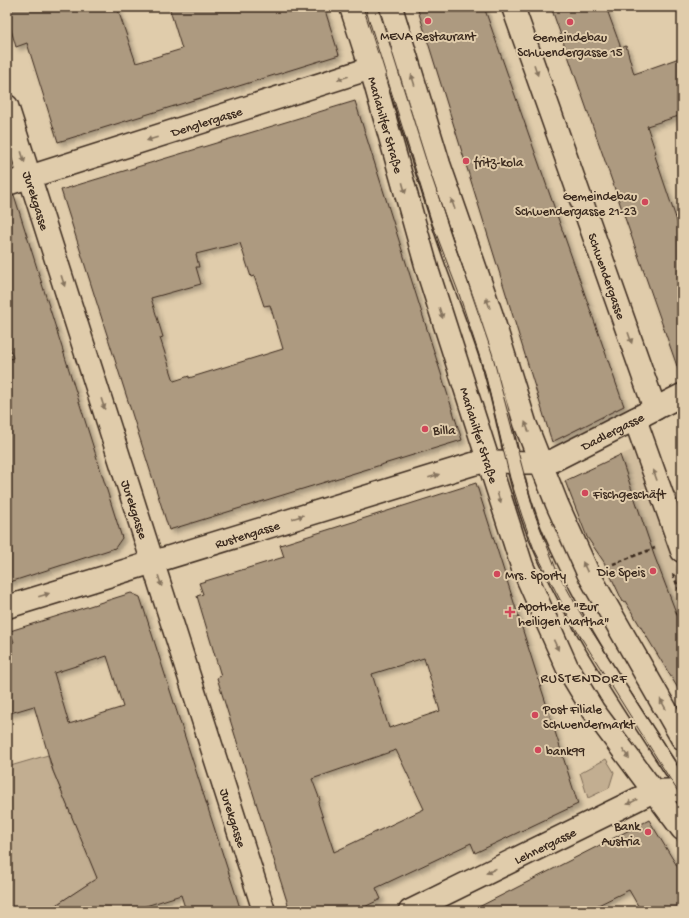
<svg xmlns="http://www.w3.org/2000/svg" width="689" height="918" font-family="'Gochi Hand',sans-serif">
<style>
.built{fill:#d1bd9e}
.green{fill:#c2ae91;stroke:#7e6c58}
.building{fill:#ad9a80;stroke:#3b2a1e;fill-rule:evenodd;filter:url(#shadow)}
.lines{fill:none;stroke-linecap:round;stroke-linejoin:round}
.lane-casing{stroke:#3b2a1e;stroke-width:17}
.street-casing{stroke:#3b2a1e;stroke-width:25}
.secondary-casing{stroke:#3b2a1e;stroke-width:25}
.path{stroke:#3b2a1e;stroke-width:2.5;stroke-dasharray:4 3;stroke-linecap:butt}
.lane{stroke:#e0ccab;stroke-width:14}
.street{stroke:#e0ccab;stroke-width:22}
.secondary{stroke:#e0ccab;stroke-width:22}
.tram{stroke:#3b2a1e;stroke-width:1}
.oneway{fill:#85735d}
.poi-dot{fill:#d1495b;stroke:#e0ccab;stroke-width:1.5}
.labels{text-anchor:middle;stroke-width:4;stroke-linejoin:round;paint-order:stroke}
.poi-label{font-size:13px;fill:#3b2a1e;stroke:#e0ccab;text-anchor:start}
.street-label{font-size:13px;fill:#3b2a1e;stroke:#e0ccab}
.neighbourhood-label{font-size:14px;letter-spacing:1px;fill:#3b2a1e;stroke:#e0ccab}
</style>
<defs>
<filter id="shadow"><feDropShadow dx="3.5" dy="3.5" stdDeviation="2" flood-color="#0004"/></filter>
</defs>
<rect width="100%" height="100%" fill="#e0ccab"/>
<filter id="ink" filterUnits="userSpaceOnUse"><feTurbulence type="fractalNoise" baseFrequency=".025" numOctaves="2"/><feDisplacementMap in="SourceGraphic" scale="8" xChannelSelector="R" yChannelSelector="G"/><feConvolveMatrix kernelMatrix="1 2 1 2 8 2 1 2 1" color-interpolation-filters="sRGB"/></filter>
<g filter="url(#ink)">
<path class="built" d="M632,450L682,583V695L626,601L623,602L603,561L587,537L614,458Z"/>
<path class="green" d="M48,755L50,764L98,878L51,908L53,911H7V767Z
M606,759L614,772L609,788L588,798L580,773Z"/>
<path class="building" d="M7,7H117L136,63L182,49L169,7H324L339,55L58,142L27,43L16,47L7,16Z
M417,7H484L624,406L552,442Z
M551,7H606L621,48L626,46L634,74L682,57V115L647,126L656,153H654L682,236V369H678Z
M355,101L462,440L169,530L61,190ZM240,243L251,277L254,276L264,306L270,305L283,349L189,378V376L174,381L160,338L163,337L151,298L201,284L196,267H199L196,254Z
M14,195L122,538L115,548L7,583V360L13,358L7,339V196Z
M620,455L654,555L682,628V695L625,601L623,602L604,562L587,537L565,481Z
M476,483L578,804L475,853L471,843L376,888L381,899L356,911H290L217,678L221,676L197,596L203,594L199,583L284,557L280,545ZM424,658L440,711L389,728L372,674ZM396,750L424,809L334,852L318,803L320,800L312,779Z
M131,593L140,597L241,911H186L181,895L130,911H47L97,878L53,771L34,706L7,714V644L14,642L10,631ZM107,656L123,707L69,724L54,673Z
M649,820L682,874V911H641L629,890L586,911H471Z"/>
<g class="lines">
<defs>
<path id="lane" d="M371,7C394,78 416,150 439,222C454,270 475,317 490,366C507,424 514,485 538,541C576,628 631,707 682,786"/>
<g id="street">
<path id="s1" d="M513,7L655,409"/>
<path id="s2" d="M7,106L264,911"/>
<path id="s3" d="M7,184L406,57"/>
<path d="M635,419L682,551"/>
<path id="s4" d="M7,607L473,464C500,457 527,467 554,460L682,395"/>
<path id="s5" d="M410,911L654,791L682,790"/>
</g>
<g id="secondary">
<path id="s6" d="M351,7L371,69L428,272L522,566L567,667L593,710L682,829"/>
<path d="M391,7L439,164L491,313L525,423L557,504L588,573L682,738"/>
</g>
</defs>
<use href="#lane" class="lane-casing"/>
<use href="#street" class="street-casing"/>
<use href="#secondary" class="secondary-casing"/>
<path class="path" d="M613,564L655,548
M673,574L682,598"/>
<use href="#lane" class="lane"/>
<use href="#street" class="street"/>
<use href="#secondary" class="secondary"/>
<path class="tram" d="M365,7L432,223L458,291L485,373L510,478L522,516L534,549L572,623L682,798
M378,7L427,163L492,353L534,512L556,569L581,614L682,773"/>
</g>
<defs><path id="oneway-solid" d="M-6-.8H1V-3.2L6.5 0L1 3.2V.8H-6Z"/></defs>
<g class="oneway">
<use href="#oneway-solid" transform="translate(536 70) rotate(71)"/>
<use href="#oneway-solid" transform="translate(343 78) rotate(162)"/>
<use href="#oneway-solid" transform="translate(413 80) rotate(-107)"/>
<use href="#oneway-solid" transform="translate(152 139) rotate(162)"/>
<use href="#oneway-solid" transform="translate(23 157) rotate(73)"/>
<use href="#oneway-solid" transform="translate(404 188) rotate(74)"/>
<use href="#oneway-solid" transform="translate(453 204) rotate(-109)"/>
<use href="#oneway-solid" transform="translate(63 281) rotate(72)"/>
<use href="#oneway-solid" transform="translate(488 303) rotate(-110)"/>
<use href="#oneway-solid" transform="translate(441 313) rotate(72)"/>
<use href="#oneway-solid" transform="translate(630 338) rotate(71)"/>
<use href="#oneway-solid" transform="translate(103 404) rotate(72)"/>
<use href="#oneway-solid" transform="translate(527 427) rotate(-111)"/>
<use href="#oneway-solid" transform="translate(655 475) rotate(-110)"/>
<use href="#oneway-solid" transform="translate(434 476) rotate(-17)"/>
<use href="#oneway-solid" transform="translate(499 498) rotate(72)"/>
<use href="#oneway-solid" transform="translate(298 517) rotate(-17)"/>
<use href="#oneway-solid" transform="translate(585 567) rotate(-115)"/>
<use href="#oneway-solid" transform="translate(160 581) rotate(72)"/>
<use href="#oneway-solid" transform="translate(44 595) rotate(-17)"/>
<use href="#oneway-solid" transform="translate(556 645) rotate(65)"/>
<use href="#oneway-solid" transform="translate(663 704) rotate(-119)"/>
<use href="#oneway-solid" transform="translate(626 754) rotate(53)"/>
<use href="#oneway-solid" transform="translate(632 802) rotate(154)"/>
<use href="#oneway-solid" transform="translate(491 871) rotate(154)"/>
</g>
</g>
<g class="poi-dot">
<circle cx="428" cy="21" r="4"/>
<circle cx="570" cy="22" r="4"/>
<circle cx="466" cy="161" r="4"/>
<circle cx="645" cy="202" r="4"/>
<circle cx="425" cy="429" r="4"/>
<circle cx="585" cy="493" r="4"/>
<circle cx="653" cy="571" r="4"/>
<circle cx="497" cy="574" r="4"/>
<path d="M508 606h4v4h4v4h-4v4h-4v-4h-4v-4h4z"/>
<circle cx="535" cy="715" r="4"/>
<circle cx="538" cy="750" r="4"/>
<circle cx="648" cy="832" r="4"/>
</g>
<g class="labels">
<g class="poi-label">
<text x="428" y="40" text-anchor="middle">MEVA Restaurant</text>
<text x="570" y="41" text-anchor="middle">Gemeindebau<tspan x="570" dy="15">Schwendergasse 15</tspan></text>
<text x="474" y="166">fritz-kola</text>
<text x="637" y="200" text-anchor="end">Gemeindebau<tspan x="637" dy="15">Schwendergasse 21-23</tspan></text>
<text x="433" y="434">Billa</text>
<text x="593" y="498">Fischgeschäft</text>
<text x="645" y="576" text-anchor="end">Die Speis</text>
<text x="505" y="579">Mrs. Sporty</text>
<text x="518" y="610">Apotheke "Zur<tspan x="518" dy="15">heiligen Martha"</tspan></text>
<text x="543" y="713">Post Filiale<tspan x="543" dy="15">Schwendermarkt</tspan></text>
<text x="546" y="755">bank99</text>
<text x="640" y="830" text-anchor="end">Bank<tspan x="640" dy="15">Austria</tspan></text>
</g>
<g class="street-label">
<text dy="5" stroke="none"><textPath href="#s3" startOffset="209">Denglergasse</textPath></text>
<text dy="5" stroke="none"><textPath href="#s6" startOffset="123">Mariahilfer Straße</textPath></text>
<text dy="5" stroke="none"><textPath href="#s2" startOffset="99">Jurekgasse</textPath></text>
<text dy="5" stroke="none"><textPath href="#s1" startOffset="285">Schwendergasse</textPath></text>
<text dy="5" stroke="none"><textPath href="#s4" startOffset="634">Dadlergasse</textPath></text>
<text dy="5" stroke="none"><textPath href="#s6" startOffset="447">Mariahilfer Straße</textPath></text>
<text dy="5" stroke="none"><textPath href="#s2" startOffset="423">Jurekgasse</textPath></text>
<text dy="5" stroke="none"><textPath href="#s4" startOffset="251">Rustengasse</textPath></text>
<text dy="5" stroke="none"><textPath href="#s2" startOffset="747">Jurekgasse</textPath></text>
<text dy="5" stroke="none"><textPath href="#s5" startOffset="150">Lehnergasse</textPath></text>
</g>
<g class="neighbourhood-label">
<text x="584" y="682">RUSTENDORF</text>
</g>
</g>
<rect width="689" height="918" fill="none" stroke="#e0ccab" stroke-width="24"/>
<rect x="12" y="12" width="665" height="894" fill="none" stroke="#3b2a1e" stroke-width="1.5" filter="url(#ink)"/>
</svg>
